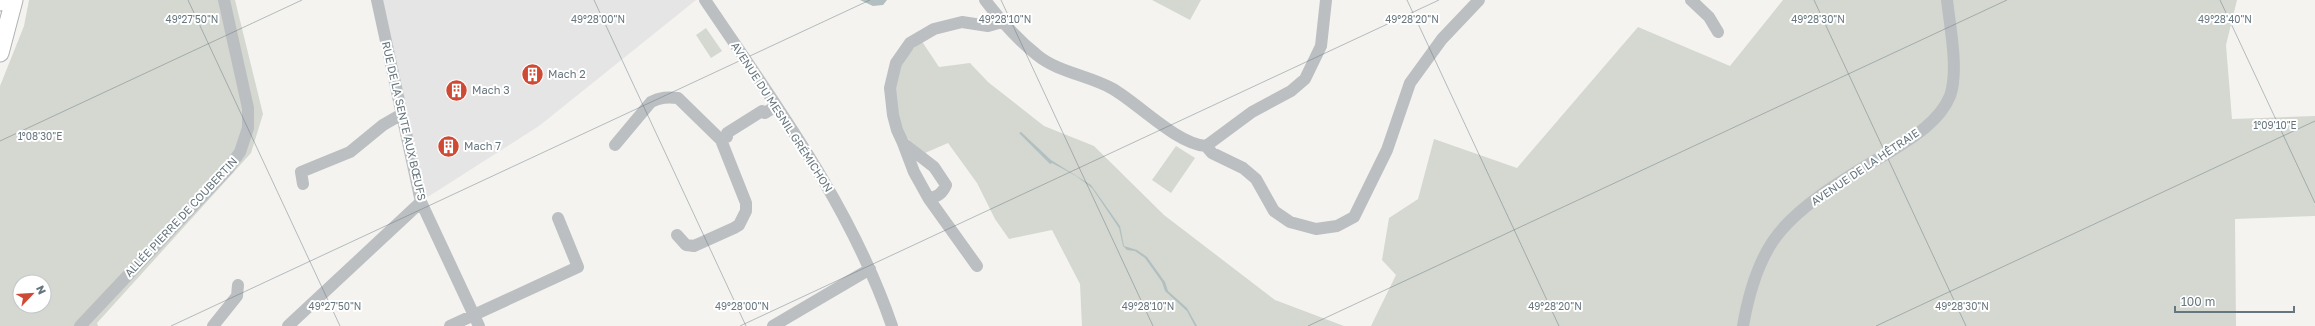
<svg xmlns="http://www.w3.org/2000/svg" width="2315" height="326" font-family="'Golos Text',sans-serif">
<style>
.built{fill:#e4e5e4}
.green{fill:#d4d8d0;fill-rule:evenodd}
.water{fill:#b1bfc1}
.lines{fill:none;stroke-linecap:round;stroke-linejoin:round}
.highway-casing{stroke:#afb3b5;stroke-width:19}
.minor{stroke:#bbbfc2;stroke-width:12}
.highway{stroke:#fff;stroke-width:17}
.ticks{fill:none;stroke:#66767e;stroke-width:1;stroke-opacity:0.45}
.labels{text-anchor:middle;stroke-width:4;stroke-linejoin:round;paint-order:stroke}
.poi-label{font-size:11px;fill:#66767e;stroke:#fff;text-anchor:start}
.street-label{font-size:11px;fill:#66767e;stroke:#fff}
.ticks-label{font-size:10px;text-anchor:middle;fill:#66767e;stroke:#fff;stroke-width:4;stroke-linejoin:round;paint-order:stroke}
</style>
<rect width="100%" height="100%" fill="#f4f3f0"/>
<path class="built" d="M381,0H696L539,126L423,200Z"/>
<path class="green" d="M29,0H235L263,114L251,153L97,323L98,326H0V86L24,26ZM20,282H44V306H20Z
M1152,0H1201L1190,20Z
M1783,0H2237L2226,45L2232,119L2315,116V216L2235,219L2236,326H1371L1396,275L1382,260L1389,218L1418,199L1434,139L1517,168L1638,27L1730,66Z
M706,28L722,51L711,58L696,35Z
M921,40L939,67L970,63L988,82L1044,126L1094,146L1164,215L1275,300L1344,326H1082L1080,284L1052,230L1009,239L995,219L977,183L948,143L925,153L903,135L895,104L896,80L901,63Z
M1176,146L1195,158L1171,193L1152,180Z"/>
<path class="water" d="M860,0H887L883,5L873,6Z
M1021,132L1051,160L1091,185L1120,226L1124,246L1137,250L1147,257L1165,282L1168,291L1187,308L1197,326H1195L1187,311L1165,291L1162,282L1145,258L1135,251L1127,250L1123,246L1119,228L1092,188L1076,176L1052,163L1050,164L1019,133Z"/>
<g class="lines">
<defs>
<path id="highway" d="M0,2L1,0
M0,53L14,0"/>
</defs>
<use href="#highway" class="highway-casing"/>
<path class="minor" d="M377,0L421,202L479,326
M705,0C775,104 851,206 892,326
M985,0C1000,20 1017,39 1037,55C1057,72 1091,76 1113,89C1140,105 1177,144 1206,146L1212,153L1243,168L1256,179L1274,211L1290,222L1316,229L1337,226L1354,217L1387,150L1410,83L1442,39L1479,0
M1691,0L1709,17L1718,32
M727,137V133L762,111L765,113L776,106
M903,143L914,172L929,199
M615,145L651,102C660,97 668,97 678,98L721,140L746,203V211L739,225L734,228L694,246L686,245L677,235
M1206,146L1252,112L1291,91L1305,79L1321,46L1326,0
M303,184L301,172L350,152L383,125L402,114
M977,266L929,199C938,196 942,194 946,185L934,167L903,143L897,130L893,115L890,88L896,63L910,43L934,29L962,22L988,26L1002,22
M80,326L228,169L240,152L248,128V108L224,0
M213,326L237,296L238,285
M288,326L421,202
M450,326L578,267L558,218
M773,326L870,269
M1743,326C1748,297 1757,265 1773,241C1798,204 1853,174 1891,151C1912,138 1940,121 1950,96C1959,71 1950,27 1947,0"/>
<use href="#highway" class="highway"/>
</g>
<path class="ticks" d="M188,0L340,326M594,0L746,326M1001,0L1153,326M1407,0L1559,326M1814,0L1966,326M2220,0L2315,203M0,141L302,0M171,326L870,0M740,326L1439,0M1308,326L2007,0M1876,326L2315,121"/>
<defs>
<symbol id="building-disc" viewBox="-11 -11 22 22"><circle r="9.5" fill="#cf4a35" stroke="#fff"/><path d="M-4-6H4V6H1V3H-1V6H-4ZM-2.5-4.3h1.7v1.8h-1.7ZM.8-4.3h1.7v1.8H.8ZM-2.5-1h1.7V.8h-1.7ZM.8-1h1.7V.8H.8Z" fill="#fff"/></symbol>
</defs>
<g fill-rule="evenodd">
<use href="#building-disc" x="520" y="62" width="25" height="25"/>
<use href="#building-disc" x="444" y="78" width="25" height="25"/>
<use href="#building-disc" x="436" y="134" width="25" height="25"/>
</g>
<g class="labels">
<g class="poi-label">
<text x="548" y="78">Mach 2</text>
<text x="472" y="94">Mach 3</text>
<text x="464" y="150">Mach 7</text>
</g>
<g class="street-label">
<text transform="translate(782 117) rotate(57)" y="4">AVENUE DU MESNIL GRÉMICHON</text>
<text transform="translate(404 121) rotate(77)" y="4">RUE DE LA SENTE AUX BŒUFS</text>
<text transform="translate(1865 167) rotate(-34)" y="4">AVENUE DE LA HÊTRAIE</text>
<text transform="translate(181 217) rotate(-47)" y="4">ALLÉE PIERRE DE COUBERTIN</text>
</g>
</g>
<g class="ticks-label">
<text x="192" y="23">49°27'50"N</text>
<text x="598" y="23">49°28'00"N</text>
<text x="1005" y="23">49°28'10"N</text>
<text x="1412" y="23">49°28'20"N</text>
<text x="1818" y="23">49°28'30"N</text>
<text x="2225" y="23">49°28'40"N</text>
<text x="2275" y="129">1°09'10"E</text>
<text x="40" y="140">1°08'30"E</text>
<text x="335" y="310">49°27'50"N</text>
<text x="742" y="310">49°28'00"N</text>
<text x="1148" y="310">49°28'10"N</text>
<text x="1555" y="310">49°28'20"N</text>
<text x="1962" y="310">49°28'30"N</text>
</g>
<g transform="translate(32 294) rotate(65)"><circle r="19" fill="#ffffff" stroke="#c2c8cb"/>
<path d="M0-3L7 15L0 10L-7 15Z" fill="#cf4a35"/>
<text y="-6" font-size="11" font-weight="bold" text-anchor="middle" fill="#66767e">N</text>
</g>
<path d="M2175 306v6h119v-6" fill="none" stroke="#66767e" stroke-width="2"/>
<text x="2181" y="306" font-size="12" fill="#66767e" stroke="#ffffff" stroke-width="3" paint-order="stroke">100 m</text>
</svg>
